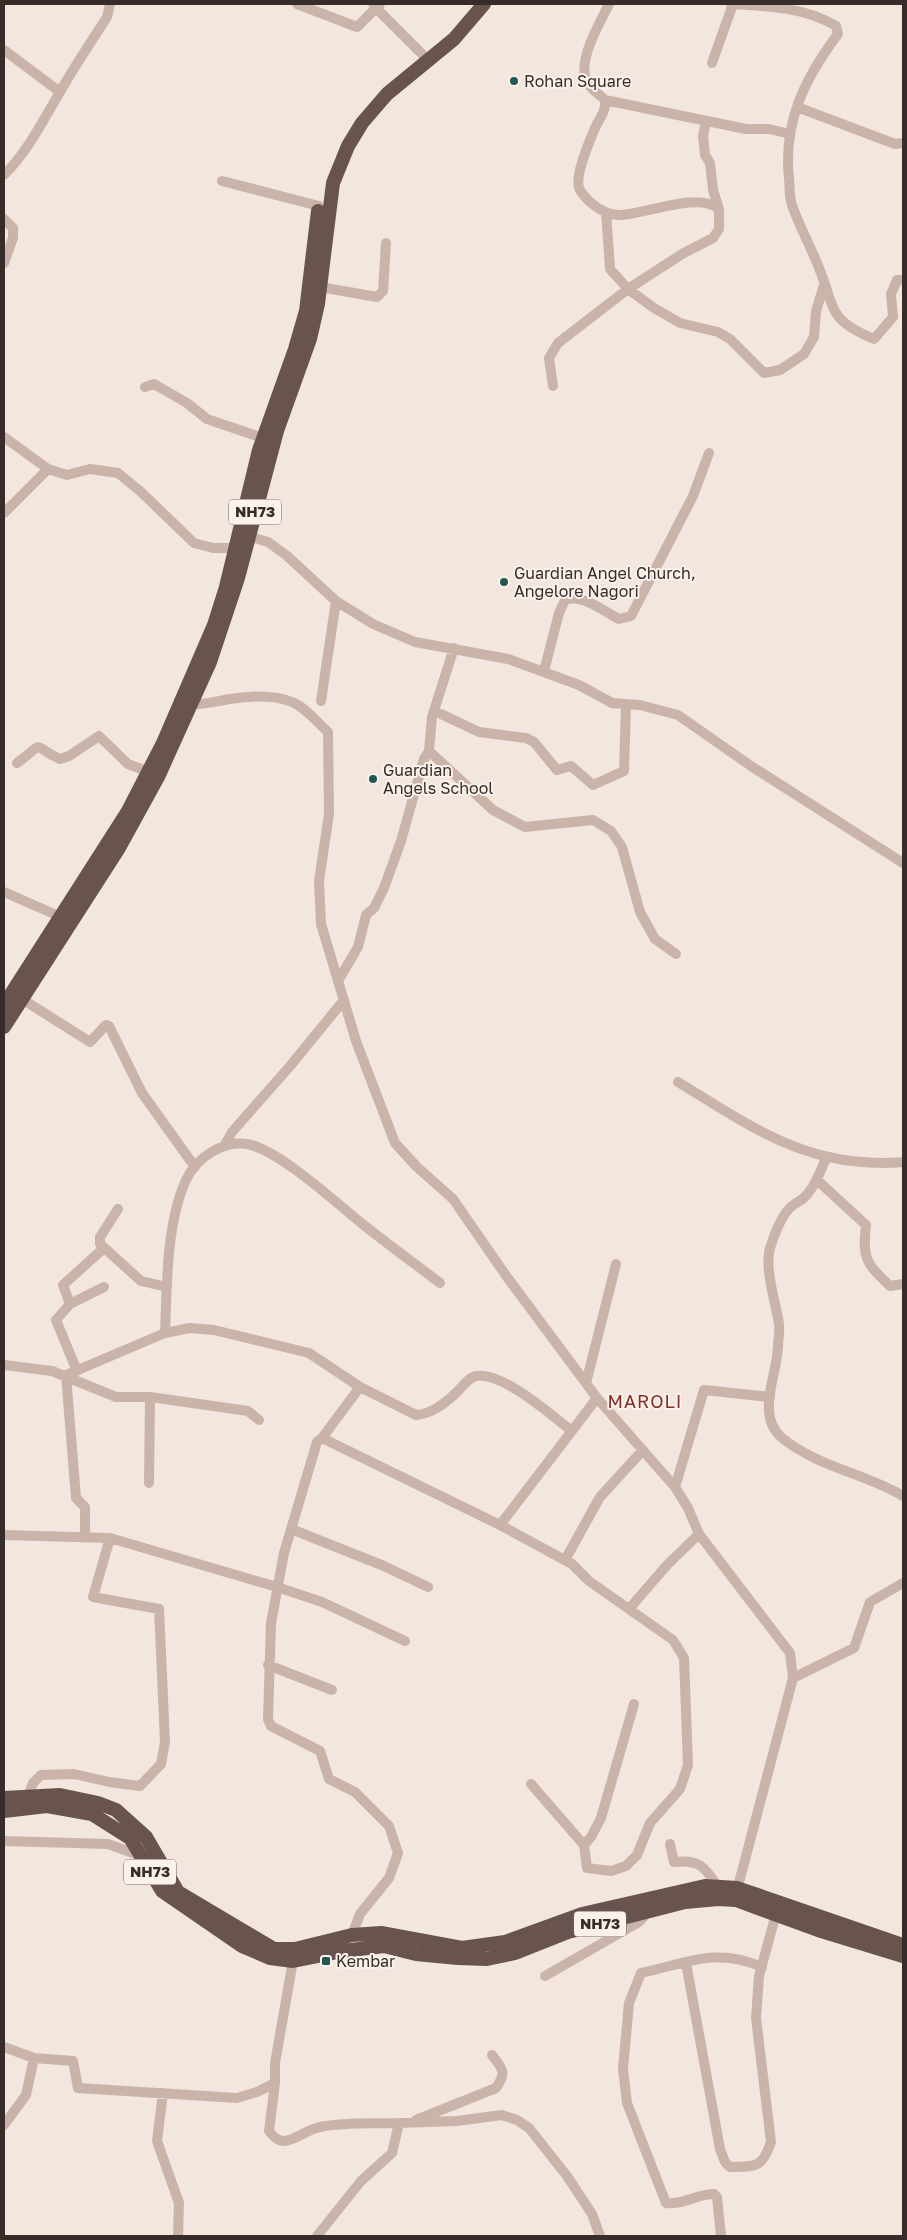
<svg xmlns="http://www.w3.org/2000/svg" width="907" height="2240" font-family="'Golos Text',sans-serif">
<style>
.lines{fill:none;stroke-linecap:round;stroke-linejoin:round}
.minor{stroke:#cab4aa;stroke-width:10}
.trunk{stroke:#68534e;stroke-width:14}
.poi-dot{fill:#205854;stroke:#faf1eb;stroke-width:2}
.labels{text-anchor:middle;stroke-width:4;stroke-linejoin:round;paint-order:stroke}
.shield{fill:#faf1eb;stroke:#726764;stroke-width:1}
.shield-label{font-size:15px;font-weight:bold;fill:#382c2a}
.poi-label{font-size:16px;fill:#382c2a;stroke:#faf1eb;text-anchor:start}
.neighbourhood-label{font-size:18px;letter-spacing:1px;fill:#842f25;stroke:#faf1eb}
</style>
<rect width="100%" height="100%" fill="#f2e6de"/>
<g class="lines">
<path class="minor" d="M297,4L357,27L376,8L373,4
M380,4L376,8L422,54
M731,4C767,6 805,7 836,26L838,34C805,78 783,122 789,178C790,187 789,197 792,205C799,226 811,247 819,268C836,310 827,319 874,339L893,317L891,294L897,280H903
M4,50L60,92
M712,63L733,4
M605,100L746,129H769L790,134
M797,107L895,144L903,143
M706,121L703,136L705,155L710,163L713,190L719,209
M4,175C28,151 42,122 60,92C74,67 91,42 107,17L110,4
M222,181L319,206
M606,212L610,269L628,289L654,308L680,323L718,332L730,339L764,373L780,370L804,354L814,337L816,311L824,285
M4,219L13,228V238L4,263
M320,287L377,297L383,291L386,243
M553,386L549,358L558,343L628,289L682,254L713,238L719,229V209C699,191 646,214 621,215C610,216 598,209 590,202C587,199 582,194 580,190C573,178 590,140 595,128C600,117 606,112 605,100C600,95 592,90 588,84C575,63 600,23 609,4
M145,387L154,384L187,403L207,419L263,438
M4,437L48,469L67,475L90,469L118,473L140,491L194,543L213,548H235
M4,513L48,469
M244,535L268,542L286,555L336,601L373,624L415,642L508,659L579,685L612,703L640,705L678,715L751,766L903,863
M454,648L432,717L429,751L493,810L525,827L593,820L611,831L622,847L640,912L655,939L676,954
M544,671L559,613L565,600C582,593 603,611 619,619L631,616L693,496L709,453
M321,701L336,601
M192,704C204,705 217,701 230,699C249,696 274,694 292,702C305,707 318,723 328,732L329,814L319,881L321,924L356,1041L395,1143L417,1167L453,1199L507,1277L597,1398L675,1487L688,1508L699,1534L790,1653L793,1678L736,1894
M441,714L479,732L526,738L534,742L557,770L571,766L593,785L624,771L626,704
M17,763C48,740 29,745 60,759L69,756L99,736L128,764L149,772
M4,892L61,917
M338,981L358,947L366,915L374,908L384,888L401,841L424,759L429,751
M22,999L90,1042L106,1025L109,1026L142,1093L195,1167
M678,1082C753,1128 810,1170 903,1162
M225,1145L232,1132L291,1065L344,1000
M826,1158C821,1170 817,1182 809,1192C804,1200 798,1201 792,1206C782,1214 775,1233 771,1245C763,1266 776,1303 779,1324C780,1331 778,1340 778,1347C777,1375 756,1415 781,1437C817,1467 864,1473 903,1496
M817,1180L866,1225C862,1259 866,1263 890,1286L903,1284
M118,1209L100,1237V1244L141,1281L167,1287
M70,1304L104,1287
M165,1333C167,1286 166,1224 186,1180C196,1158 223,1140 247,1144C280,1150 337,1204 365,1226C389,1245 415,1264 440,1283
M4,1365L52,1371L116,1397H150L248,1411L259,1420
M77,1371L56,1320L70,1304L63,1285L104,1248
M586,1383L616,1264
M360,1387L416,1415C432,1414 445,1403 456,1393C461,1388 469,1377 476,1376C502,1371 552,1416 572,1431
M149,1483L150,1397
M675,1487L704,1390L770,1397
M500,1525L572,1564L589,1581L673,1640L684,1658L688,1765L680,1789L650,1823L637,1855L626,1866L611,1871L587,1868L584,1845L531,1784
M291,1529L384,1566L428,1587
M4,1535L110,1538L277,1587L322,1602L405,1641
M85,1538V1507L76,1498L66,1375L165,1333L190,1328L214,1330L309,1353L360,1387L322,1438
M565,1560L600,1497L643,1450
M629,1609L667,1565L699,1534
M268,1665L332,1690
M793,1678L854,1648L870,1602L903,1583
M28,1797L33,1783L41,1775L74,1774L109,1782L140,1786L161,1764L165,1742L159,1609L93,1597L110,1538
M4,1841L108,1844L141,1856
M670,1844L674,1862C699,1859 705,1867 718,1887
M584,1845L591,1837L601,1818L634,1704
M352,1935L360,1914L389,1878L398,1853L389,1826L355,1792L329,1779L320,1751L271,1726L268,1719L271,1623L284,1553L317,1442L322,1438L500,1525L597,1398
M686,1963L720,2149L725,2162L730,2167C756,2167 762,2168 771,2142L756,2018L759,1976L776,1914
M545,1976L639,1922L648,1912
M4,2047L34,2058L73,2061L78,2088L237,2098L257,2092L275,2083V2063L294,1955
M275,2083L269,2131C273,2136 277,2141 284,2141C294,2141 308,2129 320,2127C345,2122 374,2124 399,2123L392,2153L361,2181L317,2236
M163,2093L157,2141L179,2203L178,2236
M416,2120L496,2088C507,2072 503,2070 492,2055
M399,2123L457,2121L502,2115L517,2120L529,2128L567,2176L592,2214L600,2236
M4,2125L26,2095L34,2058
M721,2236L717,2197L714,2194C697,2194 683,2205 666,2203L627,2103L623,2069L629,2003L641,1973C687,1963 717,1947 762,1967"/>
<path class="trunk" d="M4,1005L128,811L163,743L214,625L226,587L259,450L295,349L306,311L318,211
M4,1027L119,848L158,777L210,662L238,578L277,431L310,339L318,304L333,183L348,146L362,123L387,94L454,39L484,4
M4,1798L60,1795L98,1803L116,1810L146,1837L178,1892L274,1949H295L352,1935L381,1933L462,1948L505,1942L582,1914L705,1886L737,1888L903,1945
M4,1811L47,1806L92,1814L130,1838L162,1891L242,1946L270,1958L293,1961L343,1951L384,1946L416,1954L458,1958L487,1959L515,1953L568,1932L685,1902L718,1899L736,1900L818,1930L903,1956"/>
</g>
<g class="poi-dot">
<circle cx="514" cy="81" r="5"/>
<circle cx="504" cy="582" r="5"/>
<circle cx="373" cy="779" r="5"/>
<rect x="321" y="1956" width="10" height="10" rx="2.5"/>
</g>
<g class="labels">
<g class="shield">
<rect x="229" y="499.5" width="52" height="25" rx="4"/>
<rect x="124" y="1859.5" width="52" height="25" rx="4"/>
<rect x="574" y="1911.5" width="52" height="25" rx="4"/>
</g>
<g class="shield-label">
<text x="255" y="517">NH73</text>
<text x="150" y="1877">NH73</text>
<text x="600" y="1929">NH73</text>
</g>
<g class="poi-label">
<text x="524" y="87">Rohan Square</text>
<text x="514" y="579">Guardian Angel Church,<tspan x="514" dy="18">Angelore Nagori</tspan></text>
<text x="383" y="776">Guardian<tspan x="383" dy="18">Angels School</tspan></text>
<text x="336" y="1967">Kembar</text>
</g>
<g class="neighbourhood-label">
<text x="645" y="1408">MAROLI</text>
</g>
</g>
<rect width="907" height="2240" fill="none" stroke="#382c2a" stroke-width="10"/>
</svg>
